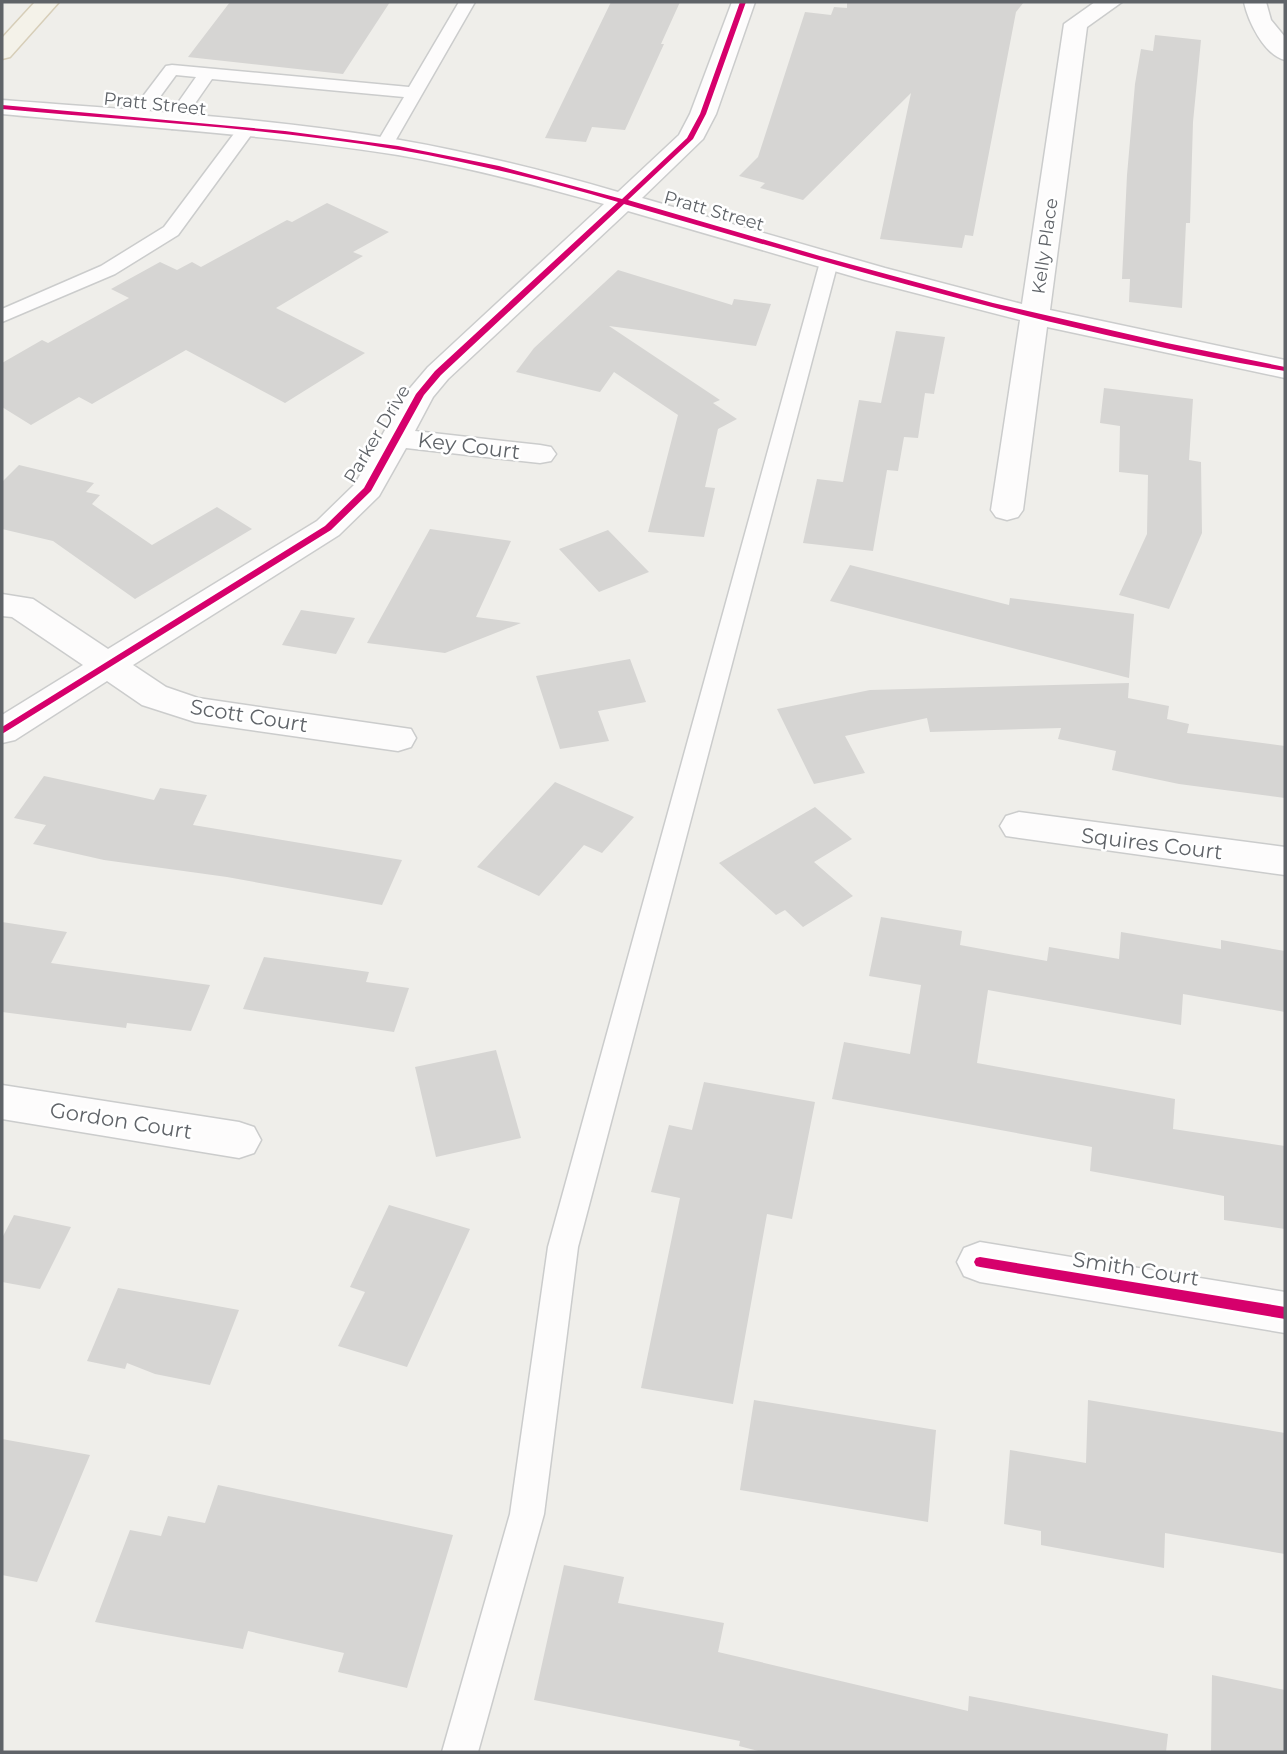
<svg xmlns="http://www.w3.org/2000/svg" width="1287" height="1754" font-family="Montserrat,sans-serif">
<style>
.building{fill:#d6d5d3}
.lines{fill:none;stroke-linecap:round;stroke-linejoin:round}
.service-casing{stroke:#cbcccc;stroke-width:3}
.minor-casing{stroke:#cbcccc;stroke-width:3}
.primary-casing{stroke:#d7ceb8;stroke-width:3}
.service{fill:#fdfcfc;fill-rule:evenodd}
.minor{fill:#fdfcfc;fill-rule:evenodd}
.primary{fill:#f4f2e9;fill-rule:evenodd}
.cycleway-casing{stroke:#fff;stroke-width:5}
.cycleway{fill:#d6006c;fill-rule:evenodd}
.labels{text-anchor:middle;stroke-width:5;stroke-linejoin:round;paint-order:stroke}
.far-street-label{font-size:18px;fill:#5f6368;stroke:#fff}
.street-label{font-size:21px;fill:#5f6368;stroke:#fff}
</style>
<rect width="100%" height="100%" fill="#efeeea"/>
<path class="building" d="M230,2H390L343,74L188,57Z
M611,2H680L661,44H664L625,130L592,127L586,142L545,138Z
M847,2H1024L1016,12L973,236L965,235L962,248L880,239L911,93L803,200L760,188L765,183L739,176L758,157L805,12L831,15L834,7L847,8Z
M1155,35L1201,40L1193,122L1190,223H1186L1182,308L1129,302L1130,279H1122L1127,175L1135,84L1141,49L1153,51Z
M327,203L389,232L353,252L363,256L276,308L365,353L285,403L186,350L92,404L79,397L31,425L2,407V363L42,340L48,343L129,298L111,289L160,262L177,270L192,262L201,267L287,220L292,222Z
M618,270L732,305L734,299L771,304L756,346L609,326L720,400L713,403L737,419L718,429L705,487L715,488L704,537L648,532L678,415L614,372L600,392L516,372L534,348Z
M896,331L945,337L934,394L925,393L918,438L904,437L898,471L887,470L873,551L803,543L817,479L843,482L859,400L881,403Z
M1104,388L1193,399L1189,460L1201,462L1202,533L1169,609L1119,595L1147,534L1148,475L1119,472L1120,426L1100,423Z
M19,465L94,483L86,492L100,495L92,504L152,545L217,507L252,529L135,599L53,541L2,529V482Z
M430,529L511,541L476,617L521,623L445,653L367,643Z
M608,530L649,572L599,592L559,549Z
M850,565L1009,605L1010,598L1134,614L1129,678L830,601Z
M301,610L355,618L336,654L282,645Z
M630,659L646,702L598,711L609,741L560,749L536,676Z
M1129,683L1128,698L1169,706L1167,719L1189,724L1187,733L1285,746V798L1179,784L1112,770L1116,751L1058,739L1061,728L930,732L927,718L845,736L865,773L814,784L777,709L870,690Z
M44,776L154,800L160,788L207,795L193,825L402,860L382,905L227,877L104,860L33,844L46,825L14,818Z
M555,782L634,817L602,853L584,845L539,896L477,867Z
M815,807L852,839L814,862L853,896L803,927L785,910L776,915L719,863Z
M881,917L962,931L960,945L1047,961L1049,947L1119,959L1121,932L1221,949V940L1285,951V1012L1183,994L1181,1025L988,990L977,1063L1175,1099L1173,1129L1285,1146V1229L1224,1220V1196L1090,1171L1092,1147L832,1099L844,1042L910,1054L921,985L869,976Z
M2,922L67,932L51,963L210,985L191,1031L127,1023L126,1028L2,1012Z
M264,957L369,972L366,982L409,988L394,1032L243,1009Z
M496,1050L521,1138L436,1157L415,1067Z
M704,1082L815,1102L792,1219L767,1214L733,1404L641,1388L680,1198L651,1192L669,1125L692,1130Z
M389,1205L470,1229L407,1367L338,1346L365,1292L350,1287Z
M14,1215L71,1227L40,1289L2,1282V1238Z
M118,1288L239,1310L210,1385L155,1374L127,1363L125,1369L87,1361Z
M754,1400L936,1430L928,1522L740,1490Z
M1088,1400L1285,1433V1554L1165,1533L1164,1568L1041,1545V1531L1004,1524L1010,1450L1086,1463Z
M2,1439L90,1455L37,1582L2,1575Z
M218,1485L453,1535L407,1688L338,1672L344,1653L248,1631L243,1649L95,1622L130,1530L161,1536L168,1516L205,1523Z
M564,1565L624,1577L618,1603L724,1623L718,1652L968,1711L969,1696L1168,1734L1166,1752H762L739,1746L740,1741L534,1700Z
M1212,1675L1285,1690V1752H1211Z"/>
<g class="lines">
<defs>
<path id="service" d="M459,2H475L390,150L384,151L375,146L404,97L212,79L178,128L172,129L163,124L196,77L176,75L140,124L134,125L125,120L166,66L172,65L409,87Z
M245,126L254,131L178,235L115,274L2,322V309L101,266L164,227L239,127Z
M829,256L838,262L578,1247L544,1514L478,1752H442L510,1514L548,1247L820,262Z"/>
<path id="minor" d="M732,2H755L716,114L703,139L642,198L885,268L1022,304L1064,24L1095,2H1122L1087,27L1050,310L1285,360V378L1047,327L1023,510L1018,517L1007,520L996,517L991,510L1020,320L865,280L628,211L448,379L433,397L415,431L540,445L551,447L556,454L551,461L540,463L406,448L379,496L339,535L133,665L166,687L198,698L411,729L416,738L411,747L398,751L195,722L142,705L107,681L15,740L2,743V715L83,665L12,617L2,616V594L33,599L108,649L317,521L355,484L405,394L428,367L604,204C536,185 468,167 398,155C267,134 134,127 2,114V100C134,110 269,118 400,140C474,153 546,171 618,192L679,135L690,114Z
M1244,2H1266L1271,20L1285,37V60C1264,55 1248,21 1244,2Z
M1019,812L1285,847V875L1006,836L1000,826L1006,816Z
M2,1085L239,1122L254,1127L261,1140L254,1153L239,1158L2,1119Z
M980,1242L1285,1292V1333L980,1282L964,1276L957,1262L964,1248Z"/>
<path id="primary" d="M35,2H59L10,57L2,59V38Z"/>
</defs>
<use href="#service" class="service-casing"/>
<use href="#minor" class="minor-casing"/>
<use href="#primary" class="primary-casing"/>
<use href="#service" class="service"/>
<use href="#minor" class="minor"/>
<use href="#primary" class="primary"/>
<defs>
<path id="cycleway" d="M740,2H746L706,114L693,139L628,200L820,256L993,303L1167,343L1285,367V371C1061,333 843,267 624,204L441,375L424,395L371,491L331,530L2,734V727L325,526L364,488L416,394L435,371L618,202C546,181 474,163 400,150C269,128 135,121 2,109V105L285,131L398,146L499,166L622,199L687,138L700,114Z
M980,1257L1285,1307V1319L980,1267L976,1266L974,1262L976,1258Z"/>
</defs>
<use href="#cycleway" class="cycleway-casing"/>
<use href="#cycleway" class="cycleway"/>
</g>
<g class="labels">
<g class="far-street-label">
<text transform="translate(155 104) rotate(6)" y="6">Pratt Street</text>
<text transform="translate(714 211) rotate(16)" y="6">Pratt Street</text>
<text transform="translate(1045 246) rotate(-82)" y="6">Kelly Place</text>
<text transform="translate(377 434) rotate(-59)" y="6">Parker Drive</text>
</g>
<g class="street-label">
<text transform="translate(469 446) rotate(7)" y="7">Key Court</text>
<text transform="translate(249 716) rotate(9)" y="7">Scott Court</text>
<text transform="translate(1152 844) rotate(7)" y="7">Squires Court</text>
<text transform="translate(121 1121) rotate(9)" y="7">Gordon Court</text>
<text transform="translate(1136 1269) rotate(9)" y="7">Smith Court</text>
</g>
</g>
<rect width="1287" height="1754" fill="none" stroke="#5f6368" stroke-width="7"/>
</svg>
